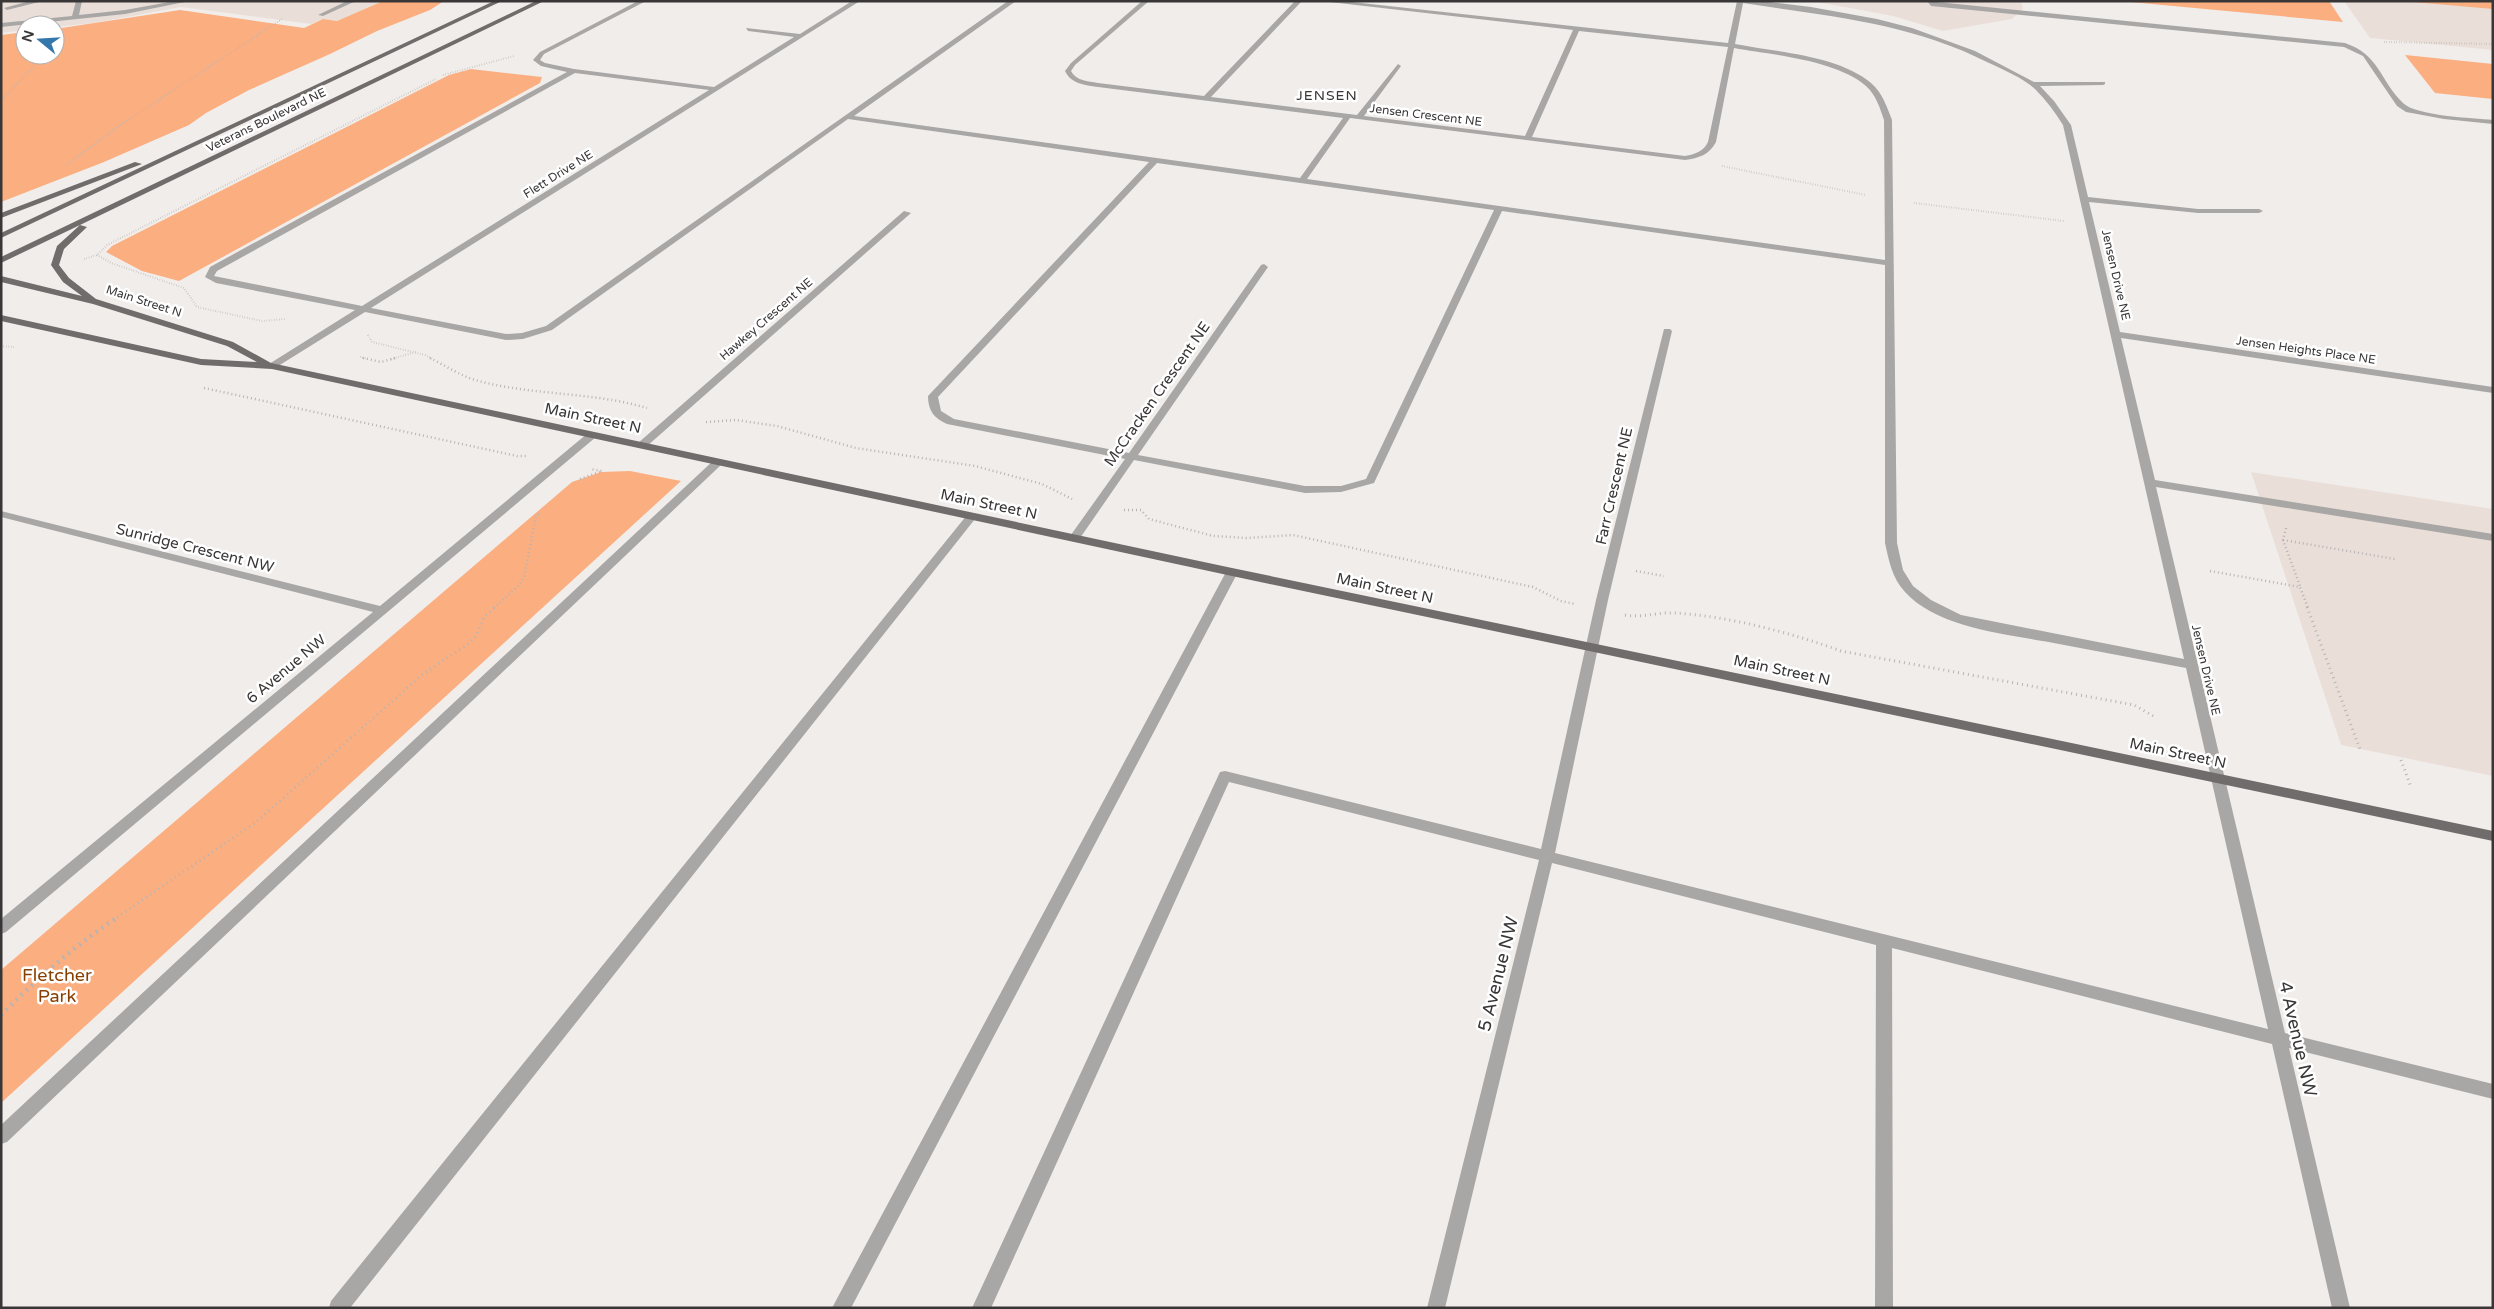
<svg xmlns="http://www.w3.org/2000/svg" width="2494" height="1309" font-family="'Varela Round',sans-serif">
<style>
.built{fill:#eadfd8}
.green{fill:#fbae7f}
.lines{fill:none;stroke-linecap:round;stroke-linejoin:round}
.path-far3{stroke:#b8b4b3;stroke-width:2;stroke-dasharray:0.5 2;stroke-linecap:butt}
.path-far2{stroke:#b8b4b3;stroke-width:2.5;stroke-dasharray:1 3;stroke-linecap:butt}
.path-far1{stroke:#b8b4b3;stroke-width:3;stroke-dasharray:1 4;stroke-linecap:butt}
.path{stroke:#b8b4b3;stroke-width:4.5;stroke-dasharray:2 5;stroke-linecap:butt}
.minor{fill:#a9a7a6;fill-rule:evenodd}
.major{fill:#6f6c6b;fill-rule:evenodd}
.labels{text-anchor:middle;stroke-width:5;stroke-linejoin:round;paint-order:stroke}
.far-street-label{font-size:12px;fill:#383636;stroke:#fff}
.far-neighbourhood-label{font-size:14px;letter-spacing:1px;fill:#383636;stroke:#fff}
.street-label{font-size:15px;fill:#383636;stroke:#fff}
.near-street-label{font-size:18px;fill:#383636;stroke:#fff}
.near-park-label{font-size:18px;fill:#883f00;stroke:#fff}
</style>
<rect width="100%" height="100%" fill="#f1edeb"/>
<path class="built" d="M1,1H383L337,21L323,19L311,24L181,7L94,23L55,27V25H25V30L1,33Z
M1812,1H2021L2023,9L2012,19L1943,31L1893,16Z
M2344,1H2493V50L2370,38Z
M2251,472L2493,509V776L2341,745Z"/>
<path class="green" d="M383,1H444L430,10L377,31L330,54L249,90L206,113L189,125L104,162L1,202V35L25,32V55H55V29L180,10L304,28L323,19L337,21Z
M2120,1H2329L2343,22Z
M2401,1H2493V9Z
M2405,55L2493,64V99L2435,93Z
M471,69L542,77L540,83L179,281L142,271L106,252L112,246L449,75Z
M630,471L681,481L1,1103V970L572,482L601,472Z"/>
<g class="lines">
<path class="path-far3" d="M2384,42L2493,44
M443,75L514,56
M1,101L44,55
M66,165L116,128L282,19
M1722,166L1866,195
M1914,203L2064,221
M97,255L111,263L184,288L197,307L262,321L286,319
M84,259L97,255L107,245L436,79
M368,335L372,342L425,355L433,359
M1,346L14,347
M360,357L369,359
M391,359L416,352"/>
<path class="path-far2" d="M363,358L381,362L396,358
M430,358C444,365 458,374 472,379C528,396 590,391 647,408
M204,388L517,456H528
M706,422L736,420L777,426L856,448L975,466L1042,484L1072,499
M580,479L602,471L590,469
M1124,510H1141L1149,519L1213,536L1245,538L1293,535L1533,587L1561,601L1575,604
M2286,528L2283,540L2300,586
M2283,540L2395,559
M1636,571L1664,576
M2210,571L2300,587L2308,608
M494,608L519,585L524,577L536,516L539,514"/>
<path class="path-far1" d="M2307,607L2361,752
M1625,615C1642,618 1658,612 1675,613C1728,616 1792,633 1841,651L2134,705L2155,717
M2401,760L2411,787
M113,920L255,823L422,675L468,644L476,636L484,617L495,607"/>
<path class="path" d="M1,1015C37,979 73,947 115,919"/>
<path class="minor" d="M30,1H43L7,10L4,8Z
M76,1H82L79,15L125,10L175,1H190L125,14L1,27V23L72,16Z
M347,1H356L323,16L318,15Z
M638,1H646L544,54L540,60L545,63L574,69L714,87L794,37L748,31L746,28L800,34L852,1H860L371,308L506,334L522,333L546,326L1008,1H1016L854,116L1300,178L1343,118L1098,87C1085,85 1071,84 1065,71L1071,63L1142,1H1149L1075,65L1071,71C1076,81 1088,81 1098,83L1204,96L1295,1H1302L1211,97L1357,115L1398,64L1401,66L1364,116L1525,136L1573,30L1321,1H1343L1728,43L1737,1H1762L1811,7L1877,19L1912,28L1975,51L2034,82H2105V84L2103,85L2040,86L2054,101L2071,125L2088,197L2198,209H2259L2263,211L2259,213H2198L2089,202L2120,332L2493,387V393L2121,338L2155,480L2493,534V541L2156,487L2285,1033L2493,1084V1099L2289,1048L2350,1308H2332L2272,1044L1892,948L1893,1308H1875L1876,945L1552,863L1445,1308H1427L1539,860L1229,782L991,1308H972L1220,772L1225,771L1541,849L1596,600L1664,329H1670L1672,331L1608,600L1555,853L2268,1029L2186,668C2144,660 2101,652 2059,644C2010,634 1940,630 1905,592C1892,578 1889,561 1885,543V265L1502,211L1374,483L1341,492L1305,493L1134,460L1078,541L1074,542L1068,539L1125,459L947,424C934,418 928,411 928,396L1149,162L848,119L552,330L523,339L506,340L365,312L275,368H269V364L355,310L216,283L205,277L210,267L567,72L541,66L533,60L540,52ZM1743,3C1831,17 1908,22 1989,63C2004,70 2023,78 2035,89C2046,100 2055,112 2063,125L2184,659L1961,615L1931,600L1913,586L1903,570L1897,543L1892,120C1887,107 1882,92 1871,83C1838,55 1776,52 1735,44ZM1579,31L1728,47L1708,142C1703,152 1695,154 1685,156L1532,137ZM1734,48C1773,55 1836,60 1866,86C1876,95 1880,108 1884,120L1885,260L1307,179L1350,118L1685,160C1699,158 1709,155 1716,142ZM575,73L709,90L362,306L214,276L217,271ZM1157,163L1494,210L1366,479L1341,486H1305L1138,455L1268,267L1264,264L1261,265L1129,453L954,419L941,411L938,397Z
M1927,1L2345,43C2380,55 2380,81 2403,103C2416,116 2473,118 2493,120V124L2444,119L2406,112L2397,106L2363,56L2344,47L1931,6Z
M904,211L911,213L646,447H638V443Z
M592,432L597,435L596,437L6,932L1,934V919L373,612L1,517V511L380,606L588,433Z
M718,459L723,462L722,464L7,1142L1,1144V1125L714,460Z
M971,514L975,515L977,517L975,519L350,1308H329L331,1301L967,515Z
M1232,568L1238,572L851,1308H832L1226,572Z"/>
<path class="major" d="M494,1H502L1,238V233Z
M536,1H544L80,225L87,227L64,249L59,265L69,278L96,299L233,342L271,363L1232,568L2493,831V841L1232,576L272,369L201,365L1,321V315L201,359L257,362L227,346L93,304L1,282V276L82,296L63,282L51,265L57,246L80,225L1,263V257Z
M135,162L142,164L1,218V213Z"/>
</g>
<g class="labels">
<g class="far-street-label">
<text transform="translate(1426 115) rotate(7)" y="4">Jensen Crescent NE</text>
<text transform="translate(266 120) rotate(-26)" y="4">Veterans Boulevard NE</text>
<text transform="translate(558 174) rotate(-32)" y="4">Flett Drive NE</text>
<text transform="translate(2116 275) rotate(77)" y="4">Jensen Drive NE</text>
<text transform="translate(144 301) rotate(18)" y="4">Main Street N</text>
<text transform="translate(766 319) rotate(-41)" y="4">Hawkey Crescent NE</text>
<text transform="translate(2306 350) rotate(8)" y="4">Jensen Heights Place NE</text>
<text transform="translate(2206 670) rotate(77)" y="4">Jensen Drive NE</text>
</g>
<g class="far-neighbourhood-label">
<text x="1327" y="100">JENSEN</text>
</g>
<g class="street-label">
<text transform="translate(1157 394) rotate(-55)" y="5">McCracken Crescent NE</text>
<text transform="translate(593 418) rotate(12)" y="5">Main Street N</text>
<text transform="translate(1614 486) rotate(-77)" y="5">Farr Crescent NE</text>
<text transform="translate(989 504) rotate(12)" y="5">Main Street N</text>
<text transform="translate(195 548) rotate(14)" y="5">Sunridge Crescent NW</text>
<text transform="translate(1385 588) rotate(12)" y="5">Main Street N</text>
<text transform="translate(286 669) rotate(-40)" y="5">6 Avenue NW</text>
<text transform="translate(1782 670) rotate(12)" y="5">Main Street N</text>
<text transform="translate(2178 753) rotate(12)" y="5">Main Street N</text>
</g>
<g class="near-street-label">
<text transform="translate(1498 974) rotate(-76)" y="6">5 Avenue NW</text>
<text transform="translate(2298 1039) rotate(77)" y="6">4 Avenue NW</text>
</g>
<g class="near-park-label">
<text x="57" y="981">Fletcher<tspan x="57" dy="21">Park</tspan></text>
</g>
</g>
<rect width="2494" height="1309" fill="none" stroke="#383636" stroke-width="5"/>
<g transform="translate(40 40) rotate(288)"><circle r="24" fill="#ffffff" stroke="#afafaf"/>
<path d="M0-4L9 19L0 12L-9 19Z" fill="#3477ad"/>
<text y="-8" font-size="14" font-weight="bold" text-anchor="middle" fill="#383636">N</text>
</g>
</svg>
